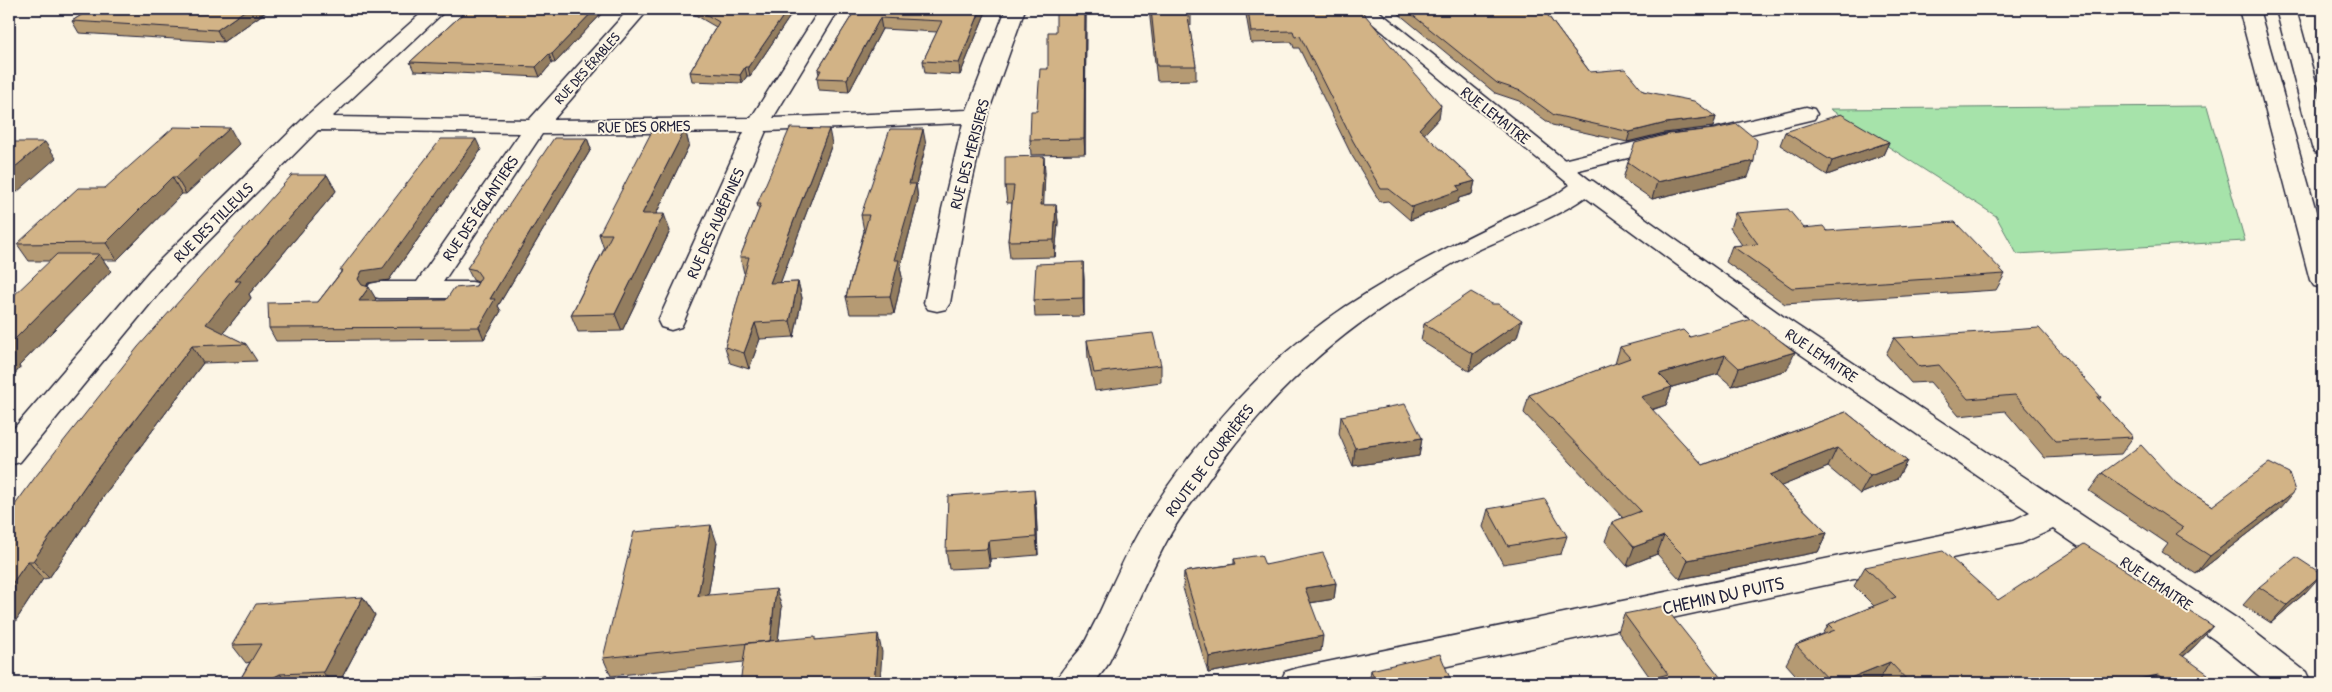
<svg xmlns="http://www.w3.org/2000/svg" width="2332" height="692" font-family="'Patrick Hand',sans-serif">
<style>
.green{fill:#a6e3aa;stroke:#648272}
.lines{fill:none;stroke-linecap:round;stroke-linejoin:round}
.minor-casing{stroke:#22223b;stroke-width:3}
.tertiary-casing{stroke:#22223b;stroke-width:3}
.motorway-casing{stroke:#22223b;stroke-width:3}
.minor{fill:#fcf5e5;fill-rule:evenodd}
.tertiary{fill:#fcf5e5;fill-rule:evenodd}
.motorway{fill:#fcf5e5;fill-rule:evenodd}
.wall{fill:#b59a73;stroke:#22223b}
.shaded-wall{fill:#937d5e;stroke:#22223b}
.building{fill:#d2b386;stroke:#22223b}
.labels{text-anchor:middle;stroke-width:4;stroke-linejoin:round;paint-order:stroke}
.far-street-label{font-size:14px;fill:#22223b;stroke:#fcf5e5}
.street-label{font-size:16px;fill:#22223b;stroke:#fcf5e5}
.near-street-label{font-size:19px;fill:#22223b;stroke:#fcf5e5}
</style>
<rect width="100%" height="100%" fill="#fcf5e5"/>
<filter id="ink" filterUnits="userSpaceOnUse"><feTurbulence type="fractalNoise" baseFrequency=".02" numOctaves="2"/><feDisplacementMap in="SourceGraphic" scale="10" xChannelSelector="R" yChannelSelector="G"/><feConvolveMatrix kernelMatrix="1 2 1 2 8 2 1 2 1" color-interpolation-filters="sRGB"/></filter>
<g filter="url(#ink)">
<path class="green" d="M2207,106L2245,241L2017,254L1996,216L1830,109Z"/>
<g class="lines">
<defs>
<path id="minor" d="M426,9H447L332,117L529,120L629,9H649L553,120L751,118L820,9H839L773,118L967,110L1006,9H1025L987,116L966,209L950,303L946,309L937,311L928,309L924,303L942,209L963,123L766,131L684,321L681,327L671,330L661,327L658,321L744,132L542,134L443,282H472L481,284L485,290L481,296L472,298H379L370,296L366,290L370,284L379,282H417L520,133L318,130L168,282L20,462L9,465V434L150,270L304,118Z
M1806,107L1814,109L1817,114L1814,119L1709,144L1664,149L1563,174L1555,172L1551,167L1555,162L1664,135L1709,130Z
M1585,179L1593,181L1784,317L2239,620L2306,672L2311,683H2268L2215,640L2053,529L2022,543L1368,683H1280L1285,672L1298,668L2014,520L2030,512L1764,329L1577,191L1573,186L1577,181Z"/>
<path id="tertiary" d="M1355,9H1376L1597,186C1582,208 1502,238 1474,252C1451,264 1428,278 1406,292C1320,346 1256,409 1199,493C1189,506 1179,519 1171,533C1147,576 1129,623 1107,666L1094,683H1055C1061,669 1073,659 1082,647C1087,639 1091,629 1096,620C1112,586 1127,550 1147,518C1197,438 1266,360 1345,307C1412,263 1483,229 1556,195L1570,185Z"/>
<path id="motorway" d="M2239,9H2259L2323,236V288L2314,286L2310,280Z
M2276,9H2296L2323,108V154L2315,152L2312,147Z"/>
</defs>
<use href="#minor" class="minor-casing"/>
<use href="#tertiary" class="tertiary-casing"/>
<use href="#motorway" class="motorway-casing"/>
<use href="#minor" class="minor"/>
<use href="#tertiary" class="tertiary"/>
<use href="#motorway" class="motorway"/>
</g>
<path class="wall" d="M91,9H270L223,42L79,33L72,21Z
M337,9H389L385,12Z
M468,9H606L555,63H552L540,77L414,71L410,62Z
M685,9H795L750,76H747L742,83L692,81L690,72L716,27Z
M856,9H987L960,75L925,73L923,61L937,32L882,29L849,92L819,90L817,78L819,74L818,70Z
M1149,9H1190L1191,11V25H1189L1196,66V80L1157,81Z
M1245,9H1360L1439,118L1424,134L1475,181L1472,194L1459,198L1458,202L1410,220L1388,201L1380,202L1351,154L1299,48H1294L1292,42L1251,43Z
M1393,9H1543L1590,72L1716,117L1713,127L1664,133L1627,142L1552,125L1519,101L1495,93Z
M1086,14L1085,154L1031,155L1030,140L1048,69L1056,32Z
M685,129L689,145L656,214L670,231L622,331L578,332L571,315L604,249L599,234Z
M1785,132L1889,142L1883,155L1827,175L1780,145Z
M587,138L591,149L498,306L501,311L484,339L276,341L269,328L318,302L341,272L340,270L481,150L389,280L368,283L367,286L376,299L374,301L446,300L476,286L478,282L473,280L467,268Z
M239,144L186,194H182L117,260H103L111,271L19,366L20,368L9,380L51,261H29L17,244L105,188Z
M832,144L780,283L798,282L802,298L794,337L760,339L749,369L730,363L725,347L745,273H744L740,257L759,210L757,204Z
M926,145L916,184L918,200L900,268L902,277L894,314H850L846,297L864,231L861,215Z
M1628,162L1748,177L1652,199L1623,179Z
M1045,172L1043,205H1056L1058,222L1055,257L1010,258L1008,241L1012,203H1007L1005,186Z
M327,175L336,191L249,294L251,298L223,333L246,344L257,361L203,363L108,490L49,578L43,579L9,631V513Z
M1735,213L1804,228L1827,231L2005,274L1996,290L1785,304L1726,262L1732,246L1742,245L1730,228Z
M1083,262L1084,280V316L1035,317L1034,300Z
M1424,324L1517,337L1469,371L1421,341Z
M1690,337L1787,370L1732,386L1718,374L1672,387L1666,405L1652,410L1703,465L1846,412L1907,461L1897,479L1860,494L1828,467L1781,486L1827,533L1818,552L1680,579L1657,554L1627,566L1605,541L1612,522L1623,518L1524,413L1529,395L1615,364L1620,347Z
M1894,338L2101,397L2099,400L2133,437L2121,454L2045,458L2005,411L1959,416L1930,382L1911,383L1886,354Z
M1087,340L1161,365V382L1095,391L1088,358Z
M1341,416L1422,438L1419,456L1353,466L1339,434Z
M2102,473L2176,483L2212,506L2280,509L2196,574L2162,552L2168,544L2089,491Z
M1036,507L1038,555L990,559V567L949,569L946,551Z
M1488,509L1567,536L1561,554L1503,564L1483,527Z
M717,543L708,595L782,607L778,641L816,640L882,652L743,662L611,676L603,658Z
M1234,559L1265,565L1336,583L1334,599L1310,603L1321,651L1208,673L1183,588L1184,572L1234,564Z
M1865,567L1998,600L2196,645L2183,657L2200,683H1879L1878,682L1874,683H1803L1786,664L1796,645L1823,634L1829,624L1874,606L1854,586Z
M2259,587L2306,592L2271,623L2243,605Z
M363,597L375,615L339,683H238L250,662L246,663L232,645Z
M1624,614L1725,683L1651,679L1618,632Z
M1371,670L1452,683H1369Z"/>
<path class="shaded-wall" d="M247,9H270L223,42L217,30Z
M384,9H389L385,12Z
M595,9H606L555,63L552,54Z
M788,9H795L750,76L748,67Z
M981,9H987L960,75L959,63Z
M1085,9L1086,14L1085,154L1084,139Z
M880,18L882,29L849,92L847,79Z
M549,54L552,63L540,77L536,67Z
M745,67L747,76L742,83L740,75Z
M1441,105L1439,118L1417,142L1419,129Z
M1716,117L1713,127L1664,133L1627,142L1630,132L1666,123Z
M230,128L239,144L186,194L176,177Z
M685,129L689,145L648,231L642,214Z
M829,129L832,144L774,300L770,283Z
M923,129L926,145L916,184L918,200L900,268L902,277L894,314L890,296L894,260L909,184Z
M587,138L591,149L498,306L501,311L484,339L479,327L490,299Z
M476,139L481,150L389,280L368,283L364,291L358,279L362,271Z
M45,142L56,158L9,199V172Z
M1889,142L1883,155L1827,175L1832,161Z
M1044,156L1045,172L1043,222L1041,205Z
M1754,161L1748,177L1652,199L1657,182Z
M327,175L336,191L249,294L251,298L217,341L206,324L235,281Z
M172,177L182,194L117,260L106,243Z
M1475,181L1472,194L1459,198L1458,202L1410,220L1412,207L1457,186Z
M1056,205L1058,222L1055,257L1054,240Z
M664,214L670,231L622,331L615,314Z
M99,254L111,271L19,366L20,368L9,380V345Z
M1083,262L1084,280V316L1083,298Z
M798,282L802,298L794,337L790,321Z
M369,287L376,299L366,314L359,301Z
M1522,320L1517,337L1469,371L1473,354Z
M755,323L760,339L749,369L744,353Z
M192,346L203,363L108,490L49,578L33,561L94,473Z
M1795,352L1787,370L1732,386L1739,368Z
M1725,355L1718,374L1672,387L1666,405L1634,415L1641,397L1659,374Z
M1422,438L1419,456L1353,466L1355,448Z
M1837,448L1828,467L1762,494L1770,475Z
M1907,461L1897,479L1860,494L1870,476Z
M1034,489L1036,507L1038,555L1036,537Z
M2295,491L2280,509L2196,574L2210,556Z
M711,525L717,543L705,614L698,596Z
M1827,533L1818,552L1680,579L1688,560Z
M1664,536L1657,554L1627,566L1634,547Z
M988,541L990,559V567L987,549Z
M28,561L43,579L9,631V588Z
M2322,574L2306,592L2271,623L2287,605Z
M1336,583L1334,599L1303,604L1305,588Z
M776,589L782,607L776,658L770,641Z
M363,597L375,615L339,683H331L323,672Z
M2213,626L2196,645L2163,674L2180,654Z
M878,634L882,652L880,683H874Z
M1323,636L1321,651L1208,673L1209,657Z
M1890,662L1878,682L1874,683H1838Z
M280,674L288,683H263Z
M544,675L549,683H541Z
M2158,675L2151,683H2120Z"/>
<path class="building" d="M91,9H247L217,30L72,21Z
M468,9H595L552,54H549L536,67L410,62Z
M697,9H788L748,67H745L740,75L690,72L719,22Z
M856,9H981L959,63L923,61L942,21L880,18L847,79L817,78L821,70H818Z
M1056,9H1085L1084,139L1030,140L1031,111H1037L1040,69H1048V32H1056Z
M1151,9H1190L1191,11H1187L1196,66H1157Z
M1248,9H1360L1441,105L1419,129L1475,181L1457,186L1460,190L1412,207L1389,189H1381L1353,141L1300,36L1295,37L1293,31L1251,32Z
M1405,9H1543L1590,72L1625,69L1643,91L1694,101L1716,117L1666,123L1630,132L1554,115L1521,91L1497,83Z
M1841,114L1889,142L1832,161L1785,132Z
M1737,124L1757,140L1754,161L1657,182L1628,162L1635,143L1669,134L1714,129Z
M174,127L230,128L176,177H172L106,243L17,244L78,188H105Z
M790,128L829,129L770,283L798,282L790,321L755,323L744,353L725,347L749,257H740L761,204H757Z
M653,129H685L642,214H664L615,314L571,315L612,234H599Z
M890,129H923L909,184H916L894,260H899L890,296L846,297L869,215H861Z
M554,138H587L490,299H495L479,327L269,328L268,303L318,302L343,270H340L441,139H476L383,268L362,271L358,279L362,285L369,287L359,301L446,300L454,288L476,286L481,277L476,270L467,268Z
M9,142H45L9,172Z
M1044,156L1041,205H1056L1054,240L1008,241L1014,186H1005V157Z
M292,175H327L235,281H241L206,324L246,344L192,346L94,473L33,561H28L9,588V513L36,476L138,347Z
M1788,209L1804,228L1823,226L1827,231L1955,222L2005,274L1792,288L1732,246L1758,244L1735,213Z
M57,254H99L9,345V300Z
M1083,262V298L1034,300L1036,264Z
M1471,292L1492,304H1498L1522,320L1473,354L1424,324Z
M1752,319L1795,352L1739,368L1725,355L1659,374L1672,387L1641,397L1703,465L1846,412L1907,461L1870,476L1837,448L1770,475L1827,533L1688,560L1664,536L1634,547L1612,522L1641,511L1529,395L1630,358L1620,347L1683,330L1690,337Z
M2039,328L2101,397H2097L2133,437L2056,441L2015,395L1968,399L1939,365L1920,367L1894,338Z
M1153,333L1161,365L1094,373L1087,340Z
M1405,404L1422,438L1355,448L1341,416Z
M2141,445L2176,483L2212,506L2269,463L2289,473L2295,491L2210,556L2176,534L2183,528L2102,473Z
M1034,489L1036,537L988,541L987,549L946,551L948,496Z
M1545,499L1567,536L1508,546L1488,509Z
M711,525L698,596L776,589L770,641L603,658L634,532Z
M2084,544L2213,626L2180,654L2208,674L2198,683H2170L2158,675L2120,683H1910L1890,662L1838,683H1832L1796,645L1835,630L1829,624L1896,597L1865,567L1943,551L1998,600Z
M1323,553L1336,583L1305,588L1323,636L1209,657L1184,572L1236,564L1234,559L1261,555L1265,565Z
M2296,557L2322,574L2287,605L2259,587Z
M363,597L323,672L280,674L263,683H238L261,644L232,645L256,604Z
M1664,606L1725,683H1636L1668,674L1624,614Z
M878,634L874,683H740L746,643L815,637V640Z
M1440,654L1452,683H1376L1371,670Z
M544,675L541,683H439Z"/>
</g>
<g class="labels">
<g class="far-street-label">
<text transform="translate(587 68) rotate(-48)" y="5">RUE DES ÉRABLES</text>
</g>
<g class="street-label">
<text transform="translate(1496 115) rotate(38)" y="6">RUE LEMAITRE</text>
<text transform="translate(644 126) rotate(-1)" y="6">RUE DES ORMES</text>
<text transform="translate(969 154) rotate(-75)" y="6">RUE DES MERISIERS</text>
<text transform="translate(480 208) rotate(-56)" y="6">RUE DES ÉGLANTIERS</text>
<text transform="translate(213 222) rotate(-45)" y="6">RUE DES TILLEULS</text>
<text transform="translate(715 223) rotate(-66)" y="6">RUE DES AUBÉPINES</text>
<text transform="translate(1822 355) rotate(34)" y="6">RUE LEMAITRE</text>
<text transform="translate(1209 460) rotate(-53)" y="6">ROUTE DE COURRIÈRES</text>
<text transform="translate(2157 583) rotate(34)" y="6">RUE LEMAITRE</text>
</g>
<g class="near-street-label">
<text transform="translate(1723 595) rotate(-12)" y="7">CHEMIN DU PUITS</text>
</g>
</g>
<rect width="2332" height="692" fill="none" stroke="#fcf5e5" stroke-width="30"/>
<rect x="15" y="15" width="2302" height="662" fill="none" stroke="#22223b" stroke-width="2" filter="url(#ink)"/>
</svg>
